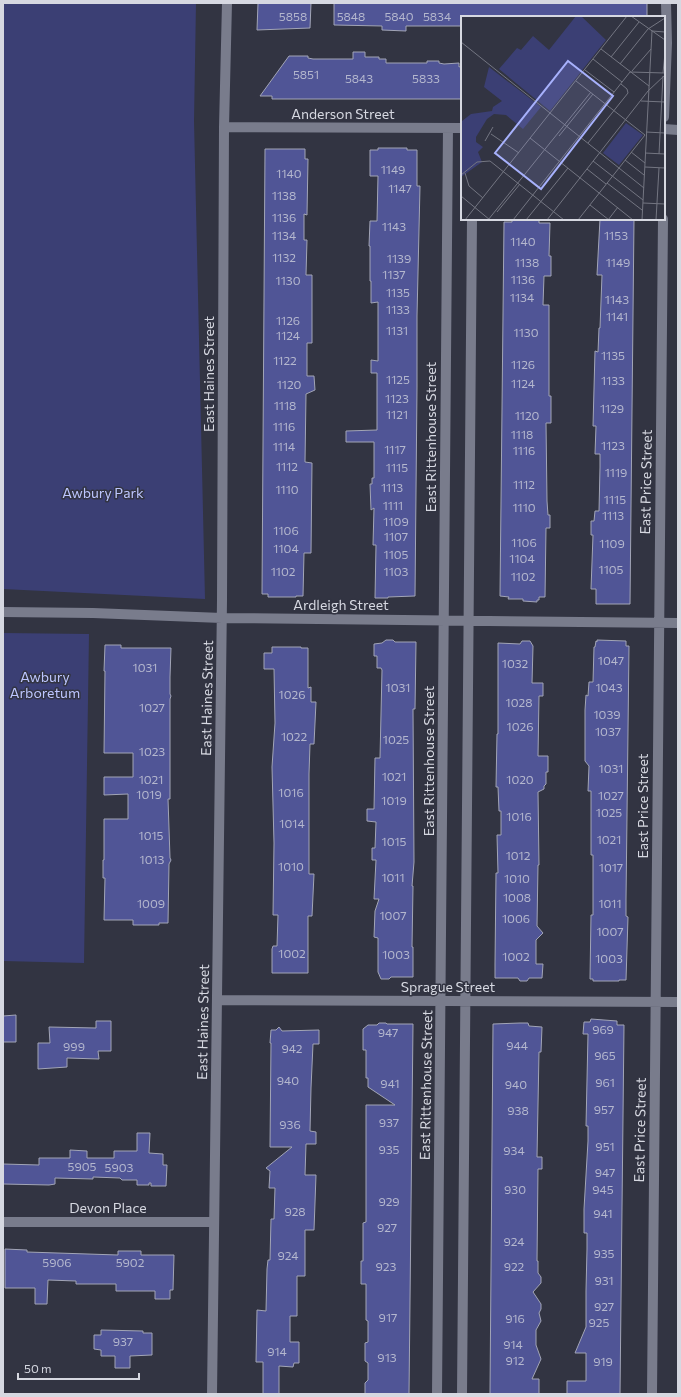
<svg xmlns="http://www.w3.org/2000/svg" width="681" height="1397" font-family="Commissioner,sans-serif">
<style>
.green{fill:#3b3f74}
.building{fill:#505596;stroke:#a2a5b6}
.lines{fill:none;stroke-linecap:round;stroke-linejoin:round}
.street{stroke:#797c8c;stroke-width:10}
.labels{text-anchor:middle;stroke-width:3;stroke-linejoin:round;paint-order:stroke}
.number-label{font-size:12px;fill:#b4b7ce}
.street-label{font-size:14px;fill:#d6d8e1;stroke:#323442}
.park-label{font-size:14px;fill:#bdc6ff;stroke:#323442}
.inset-road{fill:none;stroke:#747682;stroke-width:1}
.view{fill:#a7b1fc;fill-opacity:0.15;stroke:#a7b1fc;stroke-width:2}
.inset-edge{fill:none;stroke:#d6d8e1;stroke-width:2}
</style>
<rect width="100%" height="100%" fill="#323442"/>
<path class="green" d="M3,3H196L194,121L205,599L3,589Z
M3,633L89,634L84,963L3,961Z"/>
<path class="building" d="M258,3H311L310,28L257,30Z
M334,3H647V17H462V26H406V31L382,30V26L334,25Z
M353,52H365V57H379V59H386V63H427V61H439V63L444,64L459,63V67L462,66V99H272V96H260L289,56H308V58L313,59H353Z
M378,148H407V150H417V186H420L417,316V387L415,596L388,597V598H375L376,545H373L374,508L371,510L370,484H372V478H374V442H346V431L377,430V373H371V360L378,361V302L371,303V281H370V246H369L370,221H377L378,176H370V150H378Z
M265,149H305V159H308L307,215L304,214V240H307L306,275H312V343H307V376H314L315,390L306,394L305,462L312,463L311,553H304L303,596H296V597H268V594H262Z
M526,219H539V223H550L549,256H551V276H544L543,305H549V396H551V423H546L547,501L548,515H550V528H546L545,597H539V600H537V602L523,601V599H508L509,597L500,596L504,222H512V220H526Z
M600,219H634L630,604H596V589H591L593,535H591V521H594L595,511H599L600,467V454H595L596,426H593L595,351L598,352L599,328H600L602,275H597Z
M386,640H393L395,642H416L415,709H413L414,862L412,886H413L412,947H413V977H391L389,979H381L378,972V938L374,937L375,911L379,899H374L376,860H372V848H375L376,822L367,821V809H374L375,758H380L382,670L381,668H377V656H374V644L382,643Z
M597,640L626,641V646H629L626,900V916L628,917L626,980H619V981H593V979H590L591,915H593V855H591V791H588L589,766L585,761V710L586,695L588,696L589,682H593L594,647H595L596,641L597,642Z
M522,641H530L533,646L532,683H543V696H539L538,756H548V772H546V784L544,786V789L538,792L539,865H538L537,926L543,933L536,940V964H543L542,978H529L527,981H520L518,978H495V964L496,873H498L497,835H501V811H499L498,787H496L497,734H498V643L520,644Z
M105,645H121V648H171L170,677V694L171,696L170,699V799H168L170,858L171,860L169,864L168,923H159V925H133V920H104L105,878H103V860H104V819H128V794L104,795V777H133V753H104L105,671H104Z
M272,647H301V648H308V688L311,687V702H316L314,744H310L309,774V874H314L312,916H308V973H272V949L273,946H277L278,915H273L274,843L272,767L275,723L274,669H264V653H272Z
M16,1015V1042H3V1016Z
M591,1019L617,1021V1025H624L620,1394H567V1381H586V1353H575L586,1327V1291L587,1249V1233H584V1209L588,1141V1126H586L588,1034H583L584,1022H590Z
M96,1021H111V1051H98L99,1059L67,1058V1067L38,1069V1043H50L49,1027L96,1028Z
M379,1023H386L387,1024H413L409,1394H365V1383L368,1380V1363L365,1361V1343L368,1342V1321L366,1320V1284H361V1261H363V1223L366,1222V1105H395L368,1087V1078H366V1050H363V1029L368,1025H377Z
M520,1023H528L529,1026L542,1027L541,1052H539L537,1157H542V1169H538L537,1261H538V1273L541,1277V1283L533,1292L541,1304V1309L539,1313L541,1321L536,1330V1345L541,1359L532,1379H539V1394H490L493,1024Z
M279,1027L282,1031L319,1030V1044H313L311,1088L310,1131L316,1132V1144H306L305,1175H316L314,1230H305V1276H297V1316H290V1342H299V1363H294L293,1367L279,1366V1394H263V1362H256L257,1310L266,1311L267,1269L268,1260H270L271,1219H274L275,1188H269L270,1171L266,1168L292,1147H270L271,1043H270L271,1030H276Z
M137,1133H150L149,1153L163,1154V1165H167L166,1186H151V1183H149V1185H137V1180H122L120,1178L93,1177V1179L55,1178V1184L49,1185L3,1184V1164L39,1165V1158H70V1150L87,1151V1158H114V1151H137Z
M5,1249L27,1250V1252L118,1255V1251H141V1255H174L173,1290H170V1299H155V1291H116V1284H76V1281L48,1280L47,1304H35V1288H5Z
M101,1330L143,1331V1333H152V1355L130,1356V1368H115V1356H101V1350L94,1349V1335H101Z"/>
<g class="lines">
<path class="street" d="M664,117L667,43L666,3
M224,127L462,128
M664,129L678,130
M3,612L93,613L222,618L678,623
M218,1000L678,1002
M3,1222H213
M212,1394L222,600L224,127L227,3
M437,1394L448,128
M462,1394L472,219
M652,1394L663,219"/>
</g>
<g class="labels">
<g class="number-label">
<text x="293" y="21">5858</text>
<text x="351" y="21">5848</text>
<text x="399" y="21">5840</text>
<text x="437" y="21">5834</text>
<text x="306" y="79">5851</text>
<text x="359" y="83">5843</text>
<text x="426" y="83">5833</text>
<text x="393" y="174">1149</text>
<text x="289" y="178">1140</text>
<text x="400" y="193">1147</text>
<text x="284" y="200">1138</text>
<text x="284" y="222">1136</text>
<text x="394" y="231">1143</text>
<text x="284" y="240">1134</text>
<text x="616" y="240">1153</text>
<text x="523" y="246">1140</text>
<text x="284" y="262">1132</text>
<text x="399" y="263">1139</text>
<text x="527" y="267">1138</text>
<text x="618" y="267">1149</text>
<text x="394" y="279">1137</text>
<text x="523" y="284">1136</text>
<text x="288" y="285">1130</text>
<text x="398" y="297">1135</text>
<text x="522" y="302">1134</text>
<text x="617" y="304">1143</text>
<text x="398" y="314">1133</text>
<text x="617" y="321">1141</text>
<text x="288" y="325">1126</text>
<text x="397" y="335">1131</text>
<text x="526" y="337">1130</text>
<text x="288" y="340">1124</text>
<text x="613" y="360">1135</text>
<text x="285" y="365">1122</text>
<text x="523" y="369">1126</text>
<text x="398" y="384">1125</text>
<text x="613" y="385">1133</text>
<text x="523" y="388">1124</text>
<text x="289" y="389">1120</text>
<text x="397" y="403">1123</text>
<text x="285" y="410">1118</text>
<text x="612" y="413">1129</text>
<text x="397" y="419">1121</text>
<text x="527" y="420">1120</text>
<text x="284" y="431">1116</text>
<text x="522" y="439">1118</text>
<text x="613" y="450">1123</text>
<text x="284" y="451">1114</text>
<text x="395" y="454">1117</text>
<text x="524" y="455">1116</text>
<text x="287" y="471">1112</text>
<text x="397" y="472">1115</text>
<text x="616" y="477">1119</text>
<text x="524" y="489">1112</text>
<text x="392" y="492">1113</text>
<text x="287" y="494">1110</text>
<text x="615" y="504">1115</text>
<text x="393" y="510">1111</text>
<text x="524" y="512">1110</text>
<text x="613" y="520">1113</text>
<text x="396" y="526">1109</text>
<text x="286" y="535">1106</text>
<text x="396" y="541">1107</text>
<text x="524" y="547">1106</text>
<text x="612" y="548">1109</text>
<text x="286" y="553">1104</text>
<text x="396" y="559">1105</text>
<text x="522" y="563">1104</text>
<text x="611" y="574">1105</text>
<text x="283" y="576">1102</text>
<text x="396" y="576">1103</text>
<text x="523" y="581">1102</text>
<text x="611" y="665">1047</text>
<text x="515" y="668">1032</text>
<text x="145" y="672">1031</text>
<text x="398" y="692">1031</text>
<text x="609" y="692">1043</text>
<text x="292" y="699">1026</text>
<text x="519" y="707">1028</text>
<text x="152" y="712">1027</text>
<text x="607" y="719">1039</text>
<text x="520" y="731">1026</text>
<text x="608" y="736">1037</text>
<text x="294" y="741">1022</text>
<text x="396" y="744">1025</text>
<text x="152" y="756">1023</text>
<text x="611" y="773">1031</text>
<text x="394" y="781">1021</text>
<text x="151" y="784">1021</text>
<text x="520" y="784">1020</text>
<text x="291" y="797">1016</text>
<text x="149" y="799">1019</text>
<text x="611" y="800">1027</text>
<text x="394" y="805">1019</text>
<text x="609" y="817">1025</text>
<text x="519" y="821">1016</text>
<text x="292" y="828">1014</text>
<text x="151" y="840">1015</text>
<text x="609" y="844">1021</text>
<text x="394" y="846">1015</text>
<text x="518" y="860">1012</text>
<text x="152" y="864">1013</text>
<text x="291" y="871">1010</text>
<text x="611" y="872">1017</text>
<text x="393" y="882">1011</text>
<text x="517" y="883">1010</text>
<text x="517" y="902">1008</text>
<text x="151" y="908">1009</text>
<text x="610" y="908">1011</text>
<text x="393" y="920">1007</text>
<text x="516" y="923">1006</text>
<text x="610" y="936">1007</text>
<text x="292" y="958">1002</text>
<text x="396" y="959">1003</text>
<text x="516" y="961">1002</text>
<text x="609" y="963">1003</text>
<text x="603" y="1034">969</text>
<text x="388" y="1037">947</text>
<text x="517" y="1050">944</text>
<text x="74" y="1051">999</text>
<text x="292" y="1053">942</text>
<text x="605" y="1060">965</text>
<text x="288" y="1085">940</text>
<text x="605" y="1087">961</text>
<text x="390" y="1088">941</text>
<text x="516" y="1089">940</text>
<text x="604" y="1114">957</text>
<text x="518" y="1115">938</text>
<text x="389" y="1127">937</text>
<text x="290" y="1129">936</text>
<text x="605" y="1151">951</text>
<text x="389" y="1154">935</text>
<text x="514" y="1155">934</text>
<text x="82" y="1171">5905</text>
<text x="119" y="1172">5903</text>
<text x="605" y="1177">947</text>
<text x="515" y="1194">930</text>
<text x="603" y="1194">945</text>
<text x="389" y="1206">929</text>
<text x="295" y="1216">928</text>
<text x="603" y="1218">941</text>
<text x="387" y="1232">927</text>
<text x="514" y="1246">924</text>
<text x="604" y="1258">935</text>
<text x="288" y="1260">924</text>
<text x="57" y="1267">5906</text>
<text x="130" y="1267">5902</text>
<text x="386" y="1271">923</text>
<text x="514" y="1271">922</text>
<text x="604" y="1285">931</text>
<text x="604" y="1311">927</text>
<text x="388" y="1322">917</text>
<text x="515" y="1323">916</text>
<text x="599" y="1327">925</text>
<text x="123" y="1346">937</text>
<text x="513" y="1349">914</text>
<text x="277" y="1356">914</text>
<text x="387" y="1362">913</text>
<text x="515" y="1365">912</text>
<text x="603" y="1366">919</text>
</g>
<g class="street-label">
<text x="343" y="119">Anderson Street</text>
<text transform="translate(209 374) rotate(-90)" y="5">East Haines Street</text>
<text transform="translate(431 437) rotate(-90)" y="5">East Rittenhouse Street</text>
<text transform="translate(646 482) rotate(-89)" y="5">East Price Street</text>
<text x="341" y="610">Ardleigh Street</text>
<text transform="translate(207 698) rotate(-89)" y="5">East Haines Street</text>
<text transform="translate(429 761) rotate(-90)" y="5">East Rittenhouse Street</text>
<text transform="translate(643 806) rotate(-90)" y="5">East Price Street</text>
<text x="448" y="992">Sprague Street</text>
<text transform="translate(203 1022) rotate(-89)" y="5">East Haines Street</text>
<text transform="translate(426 1085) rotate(-89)" y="5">East Rittenhouse Street</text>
<text transform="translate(640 1130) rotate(-89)" y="5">East Price Street</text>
<text x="108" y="1213">Devon Place</text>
</g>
<g class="park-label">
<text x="103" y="498">Awbury Park</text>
<text x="45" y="682">Awbury<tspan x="45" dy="16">Arboretum</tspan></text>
</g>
</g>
<g transform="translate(461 16)">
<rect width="204" height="204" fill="#323442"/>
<path d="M115,0H120L145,24L89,95L38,53L56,32L60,34L72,20L88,34ZM28,51L80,91L62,113L45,99L33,98L26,103L15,121V126L22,131L17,136L21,146L0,161L1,105L10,98L31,95L32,91L41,85L23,71ZM165,107L182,119L158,149L142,137Z" fill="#3b3f74"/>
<path class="inset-road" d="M170,0L204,24M0,26L183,172M140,33L188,70M150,41L178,6M132,43L161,66M159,48L187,13L204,2M124,54L153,76M171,55L190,33M202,57L204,37M115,65L184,119M180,85L204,86M185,116L204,117M30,118L58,137M98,120L132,78M69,122L172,204M24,125L32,111M127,127L167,77L166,73L160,68M170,136L184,147M184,137L204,138M198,138L202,60M164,144L183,159M132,145L182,184M184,151L204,152M126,153L145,168M4,157L8,170L22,182M0,159L16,146L29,145L103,204M146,167L181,194M0,180L29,204M182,187L204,188M129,189L148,204M36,196L59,168M4,204L166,0M27,204L130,76M52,204L169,56L204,57M65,204L107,152M86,204L187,75L204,59M117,204L184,119M147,204L157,191M181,204L191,15L204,16M195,204L198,152"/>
<path class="view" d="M107,45L152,80L80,173L34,137Z"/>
<rect width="204" height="204" class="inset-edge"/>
</g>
<rect width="681" height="1397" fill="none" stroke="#d6d8e1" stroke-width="8"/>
<path d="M18 1373v6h121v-6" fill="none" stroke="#d6d8e1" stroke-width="2"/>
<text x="24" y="1373" font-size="12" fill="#d6d8e1" stroke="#323442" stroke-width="3" paint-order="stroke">50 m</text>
</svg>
